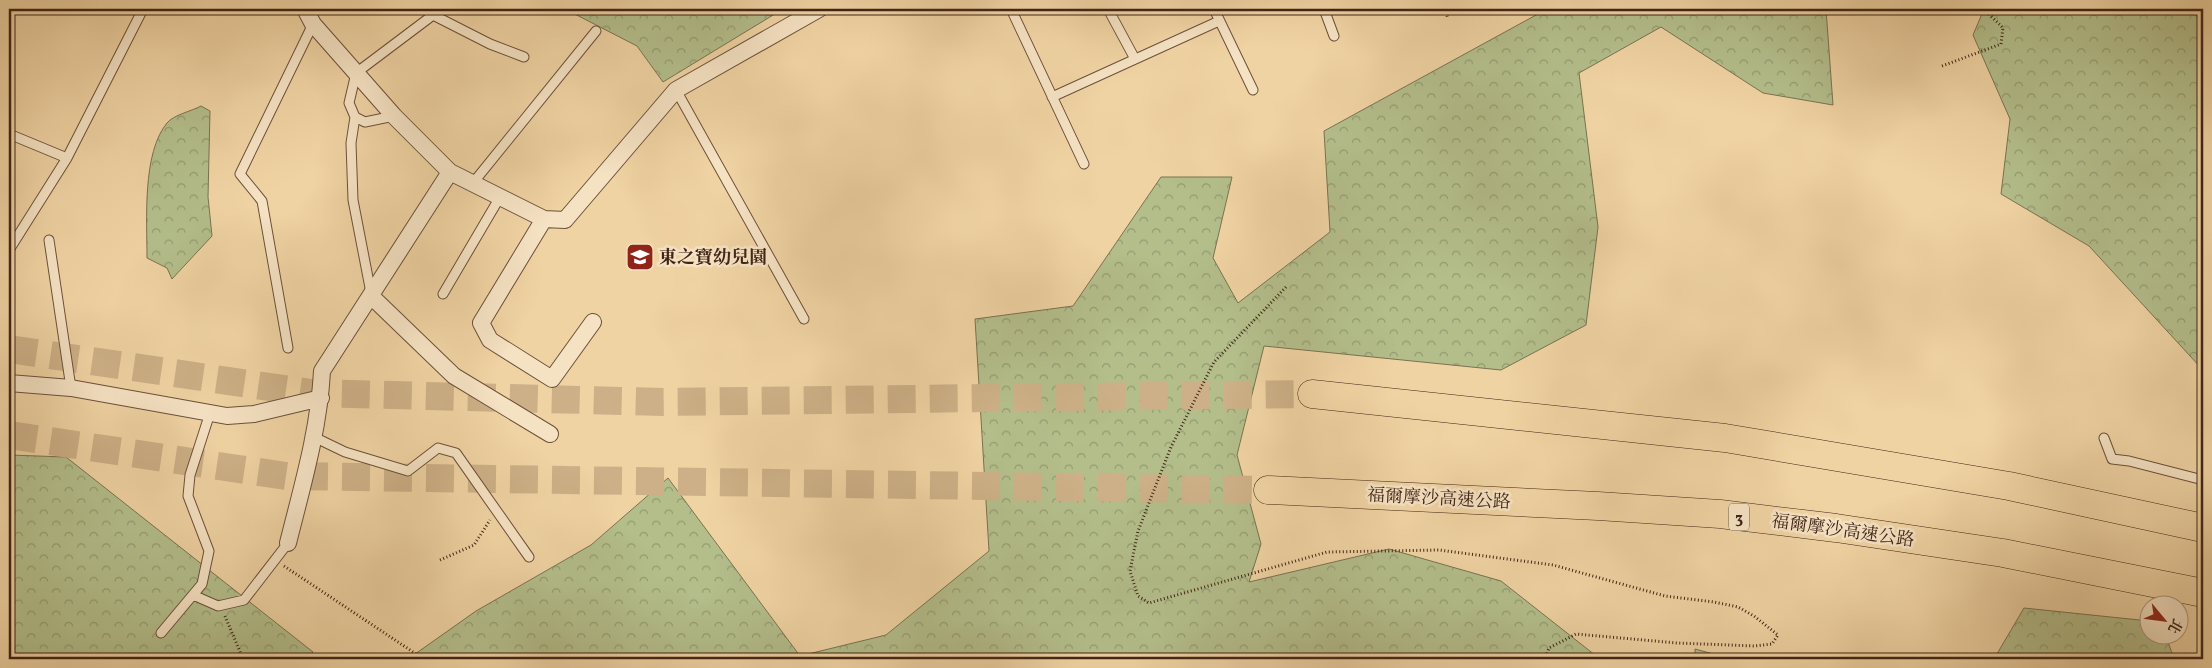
<svg xmlns="http://www.w3.org/2000/svg" width="2212" height="668" font-family="Vollkorn,'Noto Serif TC',serif">
<style>
.forest{fill:url(#forest-crowns);stroke:#7a7251}
.lines{fill:none;stroke-linecap:round;stroke-linejoin:round}
.highway-tunnel{stroke:#cdb087;stroke-width:28;stroke-dasharray:28 14;stroke-linecap:butt}
.lane-casing{stroke:#6c503a;stroke-width:11}
.street-casing{stroke:#6c503a;stroke-width:18}
.highway-casing{stroke:#402517;stroke-width:29}
.path{stroke:#402517;stroke-width:3;stroke-dasharray:1 2.5;stroke-linecap:butt}
.lane{stroke:#f5e2c3;stroke-width:9}
.street{stroke:#f5e2c3;stroke-width:16}
.highway{stroke:#f0d3a3;stroke-width:28}
.labels{text-anchor:middle;stroke-width:5;stroke-linejoin:round;paint-order:stroke}
.shield{fill:#f5e2c3;stroke:#765e4b;stroke-width:1}
.shield-label{font-size:16px;font-weight:bold;fill:#402517}
.poi-label{font-size:18px;font-weight:bold;fill:#402517;stroke:#f5e2c3;text-anchor:start}
.street-label{font-size:18px;fill:#402517;stroke:#f5e2c3}
</style>
<defs>
<pattern id="forest-crowns" width="20" height="18" patternUnits="userSpaceOnUse" patternTransform="scale(1.25)"><rect width="20" height="18" fill="#b3be8b"/><path d="M2 6a3 3 0 1 1 6 0M12 15a3 3 0 1 1 6 0" fill="none" stroke="#939a71"/></pattern>
</defs>
<rect width="100%" height="100%" fill="#f0d3a3"/>
<filter id="stains"><feTurbulence type="fractalNoise" baseFrequency=".004" numOctaves="4"/><feColorMatrix values="0 0 0 0 .2 0 0 0 0 .09 0 0 0 0 .02 0 0 0 .5 -.17"/></filter>
<radialGradient id="worn" r=".72"><stop offset=".6" stop-color="#630" stop-opacity="0"/><stop offset="1" stop-color="#630" stop-opacity=".3"/></radialGradient>
<path class="forest" d="M565,9H783L663,82L637,46Z
M1547,9H1826L1833,105L1763,93L1661,27L1579,73L1598,227L1586,325L1501,370L1264,346L1237,455L1261,544L1249,582L1389,549L1501,581L1600,659H408L476,611L591,545L668,478L800,656L886,635L989,551L975,319L1073,306L1161,177H1232L1213,258L1238,303L1330,232L1324,131Z
M1984,9H2203V368L2202,369L2089,246L2001,194L2010,119L1973,35Z
M201,106L210,111L208,197L212,236L172,279L167,268L147,258C147,221 142,153 167,123C173,115 192,111 201,106Z
M9,455L66,457L313,652L305,659H9Z
M2024,608L2149,621L2150,636H2166L2174,659H1994Z
M1695,649L1732,659H1695Z"/>
<g class="lines">
<path class="highway-tunnel" d="M9,349L311,393L663,402L1312,394
M9,435L286,476L1268,490"/>
<defs>
<path id="lane" d="M1011,9L1084,164
M1108,9L1135,59
M1214,9L1253,90
M1324,9L1334,36
M676,90L804,319
M1052,97L1219,21
M355,117L365,122L394,116
M9,134L67,158
M473,183L596,31
M49,240L71,388
M9,250L67,158L143,9
M371,293L353,200L351,143L355,117L349,103L356,73L433,15L490,44L524,57
M443,294L500,197
M288,348L262,201L240,174L313,24
M317,433L316,438L345,452L408,471L438,448L456,453L529,557
M2104,438L2112,459L2129,461L2203,480
M193,595L218,606L244,600L288,543
M161,633L202,584L209,551L188,496L190,475L210,413"/>
<path id="street" d="M305,9L313,24L394,116L450,172L544,219L565,220L676,90L819,9
M544,219L481,323L490,340L552,379L593,322
M371,296L454,376L550,434
M9,383L71,388L227,416L254,414L321,398
M288,543C302,487 319,430 322,371L450,172"/>
<path id="highway" d="M1312,394L1725,438L2009,486L2203,528
M1268,490L1598,506L1720,514L1836,528L2003,553L2203,593"/>
</defs>
<use href="#lane" class="lane-casing"/>
<use href="#street" class="street-casing"/>
<use href="#highway" class="highway-casing"/>
<path class="path" d="M1445,9L1448,19
M1942,66L2001,44L2003,28L1984,9
M1286,287L1214,362L1171,447L1138,531L1130,571L1138,596L1149,603L1327,552L1439,550L1553,565L1665,596L1714,602L1738,607L1754,616L1778,635L1772,644L1755,646L1677,643L1576,634L1549,648L1545,659
M440,560L474,545L490,520
M284,566L416,654L417,659
M225,616L243,659"/>
<use href="#lane" class="lane"/>
<use href="#street" class="street"/>
<use href="#highway" class="highway"/>
</g>
<defs>
<symbol id="school-square" viewBox="-11 -11 22 22"><rect x="-9" y="-9" width="18" height="18" rx="4" fill="#8f2418" stroke="#f5e2c3"/><path d="M0-5L7-2L0 1L-7-2ZM-4 1L0 2.5L4 1V4Q0 6-4 4Z" fill="#fff"/></symbol>
</defs>
<g fill-rule="evenodd">
<use href="#school-square" x="624" y="241" width="32" height="32"/>
</g>
<g class="labels">
<rect class="shield" x="1729" y="503.5" width="20" height="27" rx="4"/>
<g class="shield-label">
<text x="1739" y="523">3</text>
</g>
<g class="poi-label">
<text x="659" y="263">東之寶幼兒園</text>
</g>
<g class="street-label">
<text transform="translate(1439 498) rotate(3)" y="6">福爾摩沙高速公路</text>
<text transform="translate(1843 530) rotate(8)" y="6">福爾摩沙高速公路</text>
</g>
</g>
<rect width="2212" height="668" fill="none" stroke="#f0d3a3" stroke-width="30"/>
<rect x="10" y="10" width="2192" height="648" fill="none" stroke="#402517" stroke-width="2.5"/>
<rect x="15" y="15" width="2182" height="638" fill="none" stroke="#402517"/>
<g transform="translate(2164 620) rotate(119)"><circle r="24" fill="#f5e2c3" stroke="#ad967e"/>
<path d="M0-4L9 19L0 12L-9 19Z" fill="#8f2418"/>
<text y="-8" font-size="14" font-weight="bold" text-anchor="middle" fill="#402517">北</text>
</g>
<rect width="100%" height="100%" filter="url(#stains)"/>
<rect width="100%" height="100%" fill="url(#worn)"/>
</svg>
